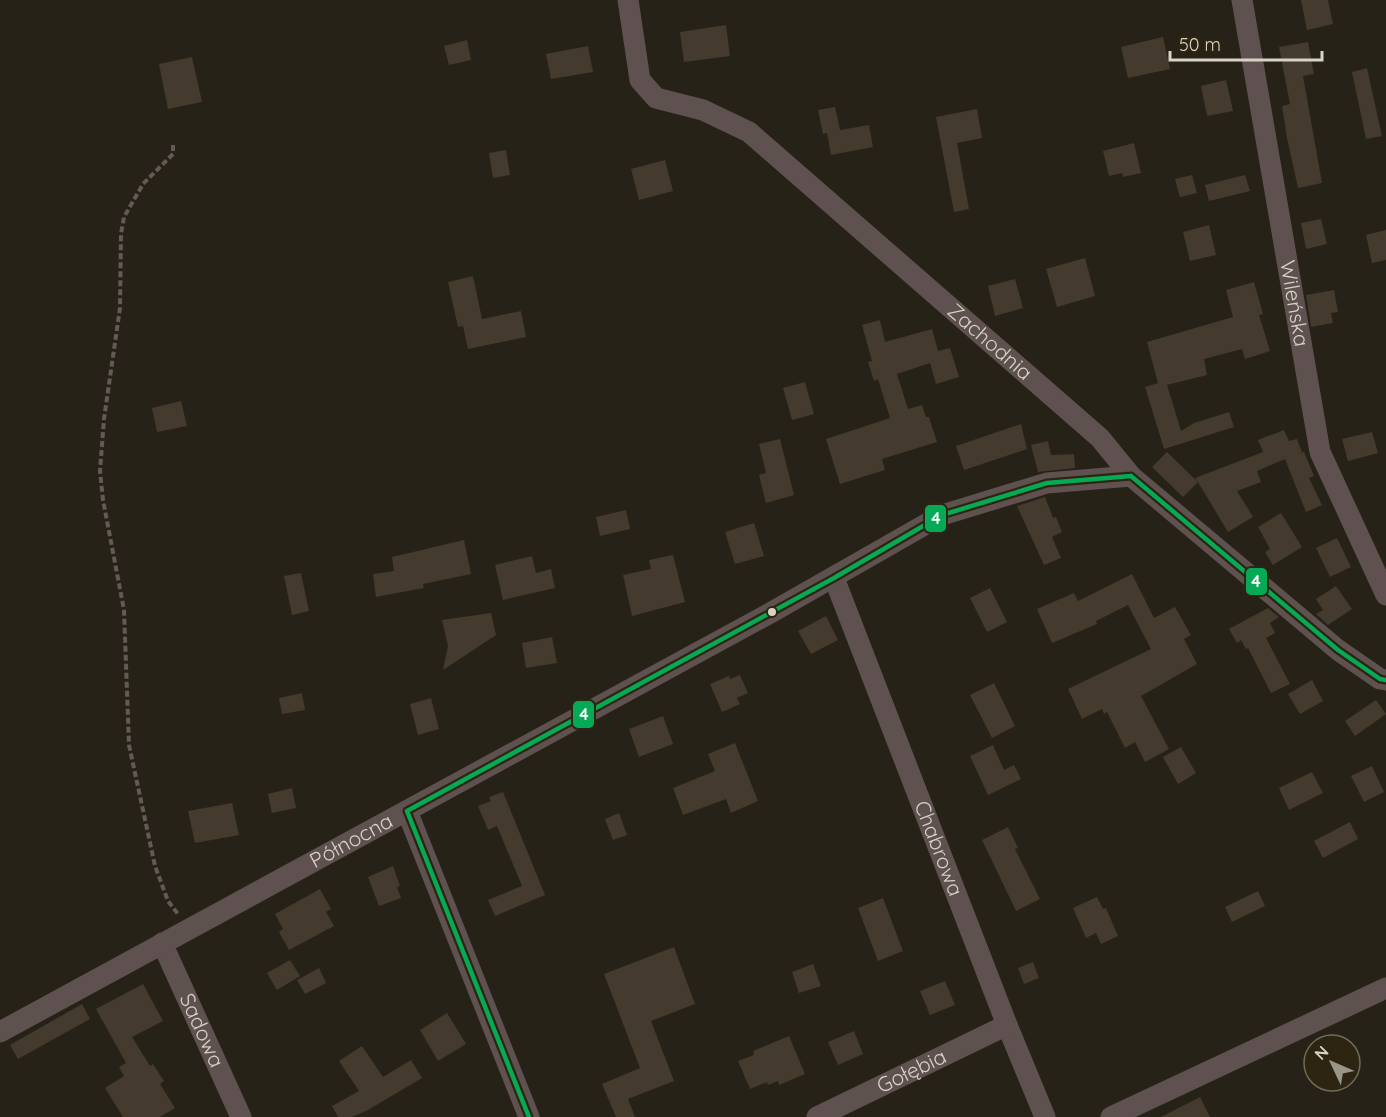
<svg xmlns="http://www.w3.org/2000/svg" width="1386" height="1117" font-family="Quicksand,sans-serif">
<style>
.building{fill:#443a2d}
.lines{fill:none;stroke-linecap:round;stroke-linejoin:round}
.path{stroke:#635a57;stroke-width:4;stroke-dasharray:6 3;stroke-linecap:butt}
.street{stroke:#5f514f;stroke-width:21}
.bus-1-casing{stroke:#2d2511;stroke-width:9}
.bus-1{stroke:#06aa56;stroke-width:4.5}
.bus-dot{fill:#d7d3c6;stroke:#2d2511;stroke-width:2}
.labels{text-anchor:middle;stroke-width:6;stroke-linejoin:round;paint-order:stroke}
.street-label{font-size:21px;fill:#d7d3c6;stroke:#2d2511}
.line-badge{stroke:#2d2511;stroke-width:2}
.badge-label{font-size:16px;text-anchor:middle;font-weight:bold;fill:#fff}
</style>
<rect width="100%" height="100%" fill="#272217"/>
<path class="building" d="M1301,0H1328L1333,24L1307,30Z
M726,25L730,56L684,62L680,32Z
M1163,37L1170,69L1128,78L1121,47Z
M467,40L471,60L449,65L444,46Z
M1308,42L1314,74L1303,76L1322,183L1298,188L1287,138L1282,106L1290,104L1279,47Z
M588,46L593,72L551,79L546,54Z
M192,57L202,102L168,109L159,64Z
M1367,68L1382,136L1366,139L1352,72Z
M1226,80L1233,111L1207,116L1201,86Z
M835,107L840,130L869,125L873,147L831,155L827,133L823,134L818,110Z
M977,109L982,138L957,143L969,209L954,212L936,117Z
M1134,143L1141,173L1123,177L1122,173L1109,176L1103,151Z
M506,150L510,175L493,178L489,153Z
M665,160L673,191L639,200L631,169Z
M1192,175L1197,193L1180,197L1175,179Z
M1245,175L1250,191L1209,201L1205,185Z
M1321,219L1327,244L1306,249L1301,223Z
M1209,225L1216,255L1190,261L1183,232Z
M1386,230V260L1372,263L1366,235Z
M1085,258L1095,296L1057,307L1046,269Z
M473,276L482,319L521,311L526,337L468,349L463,326L458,327L448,282Z
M1015,279L1023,308L995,316L988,286Z
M1254,282L1263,314L1259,315L1270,351L1245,359L1242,349L1204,359L1207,375L1167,385L1181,431L1194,423L1229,412L1234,427L1164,449L1145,387L1158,383L1147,342L1233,317L1226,290Z
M1334,290L1338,312L1331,313L1333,323L1311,327L1306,295Z
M880,320L885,342L932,329L938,351L950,348L959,377L936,384L930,363L897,374L908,409L922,405L926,417H929L937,442L882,459L885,470L840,484L826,439L890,418L878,379L874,381L868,362L872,361L862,325Z
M805,382L814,414L792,420L783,388Z
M181,401L187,426L157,432L152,408Z
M1021,424L1027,449L964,470L956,446Z
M1284,430L1289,441L1297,439L1302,452L1297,454L1304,452L1314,476L1309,478L1322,505L1306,512L1285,459L1257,471L1261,482L1237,491L1253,517L1228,532L1198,482L1183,497L1152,467L1167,452L1198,482L1195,478L1263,452L1258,440Z
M1372,432L1378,453L1348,461L1342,439Z
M780,439L794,495L766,503L759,475L766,473L759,444Z
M1048,441L1051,455L1074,454L1075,468L1038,472L1031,445Z
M1045,497L1053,518L1056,517L1062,532L1052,537L1061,558L1044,565L1017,506Z
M626,510L630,529L600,536L596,517Z
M1281,513L1302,547L1273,565L1265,552L1270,549L1258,527Z
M754,523L764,556L735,564L725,532Z
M1337,538L1351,567L1330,577L1316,548Z
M464,540L471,574L423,584L424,588L376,597L373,574L394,571L392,557Z
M673,555L685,602L632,616L623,575L651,569L649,560Z
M532,556L536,573L551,569L555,588L503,600L495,565Z
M301,573L309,611L292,615L284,576Z
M1132,574L1154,618L1175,607L1191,635L1184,639L1197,664L1141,696L1169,749L1145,762L1135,742L1125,748L1107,712L1104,714L1102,709L1082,719L1068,689L1151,649L1128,605L1096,621L1097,624L1052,643L1037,609L1074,593L1078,601Z
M1336,586L1352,609L1328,625L1316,614L1323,610L1316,599Z
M990,588L1007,622L987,632L970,598Z
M1268,608L1279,617L1270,623L1275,633L1266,638L1290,684L1271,693L1248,648L1246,649L1241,640L1237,643L1229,629Z
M491,613L496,635L443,670L448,646L442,620Z
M826,616L838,640L811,654L798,631Z
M552,637L557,663L526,668L522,643Z
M740,675L748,693L737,698L740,704L722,712L710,684L729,676L730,679Z
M1312,680L1323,701L1300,714L1288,694Z
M994,683L1015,726L992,738L970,695Z
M302,693L305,710L282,714L279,698Z
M431,698L439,729L418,735L410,704Z
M1376,700L1386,714L1355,736L1345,721Z
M663,716L673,744L639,757L629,729Z
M735,743L758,801L731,813L726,799L683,815L673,788L715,771L708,754Z
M993,745L1004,770L1014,765L1021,779L988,795L970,756Z
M1181,747L1196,773L1178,784L1163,757Z
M1372,766L1384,792L1364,802L1351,776Z
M1312,772L1323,793L1289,810L1279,788Z
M292,788L296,808L272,813L268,794Z
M503,792L545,895L495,916L488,900L522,886L497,826L488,830L478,806L491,801L489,797Z
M232,803L239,835L195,843L188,811Z
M619,813L627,835L613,840L605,819Z
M1350,822L1358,839L1323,858L1314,841Z
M1008,827L1018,848L1015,849L1040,899L1016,911L982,840Z
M393,866L400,886L397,887L401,898L379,906L368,877Z
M320,889L331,909L326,912L334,926L289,950L279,932L283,929L275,914Z
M1258,891L1265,906L1232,922L1225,907Z
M1097,897L1103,909L1106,908L1118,936L1101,944L1096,933L1086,938L1073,908Z
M883,898L903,951L878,961L858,908Z
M674,947L695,1004L651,1021L674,1081L628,1099L635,1117H616L602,1084L640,1068L604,974Z
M290,960L300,976L277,990L267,973Z
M1033,962L1039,978L1024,984L1018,968Z
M813,964L821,986L799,993L792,972Z
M319,968L326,983L305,994L297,980Z
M945,981L955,1005L930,1015L920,991Z
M143,984L163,1021L132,1037L150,1066L153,1064L164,1081L160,1084L175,1108L160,1117H123L105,1088L124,1076L119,1067L126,1063L96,1009Z
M82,1004L90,1019L18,1059L10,1045Z
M447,1013L466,1044L438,1061L420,1030Z
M854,1031L863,1054L838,1065L828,1042Z
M789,1036L805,1074L779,1085L778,1081L768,1085L767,1082L750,1089L738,1061L754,1055L753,1051Z
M362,1046L383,1077L411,1060L422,1078L368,1110L352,1117H338L332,1106L359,1091L339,1061Z
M1200,1097L1210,1117H1161Z"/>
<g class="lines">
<path class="path" d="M173,145V154L143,184L124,217L121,234L120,308L104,419L100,471L103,500L124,610L129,745L155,866L168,901L178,914"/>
<g class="street">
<path id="s1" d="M628,0L640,80L656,98L703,110L749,132L1100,438L1131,476L1338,650L1380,679L1386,680"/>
<path id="s2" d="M1242,0L1320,452L1386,595"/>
<path id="s3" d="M834,578L1007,1025L1045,1117"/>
<path d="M407,811L529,1117"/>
<path id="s4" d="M162,943L241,1117"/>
<path id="s5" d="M0,1032L772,612L942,515L1047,483L1131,476"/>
<path id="s6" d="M817,1117L1007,1025"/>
<path d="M1111,1117L1386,988"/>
</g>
<defs>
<path id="bus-1" d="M1131,476L1338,650L1380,679L1386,680
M407,811L834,578L942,515L1047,483L1131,476
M407,811L529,1117"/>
</defs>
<use href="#bus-1" class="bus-1-casing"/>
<use href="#bus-1" class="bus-1"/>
</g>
<circle class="bus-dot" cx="772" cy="612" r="5"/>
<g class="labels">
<g class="street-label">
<text dy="7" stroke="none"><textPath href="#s2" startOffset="308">Wileńska</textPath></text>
<text dy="7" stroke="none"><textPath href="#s1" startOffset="524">Zachodnia</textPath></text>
<text dy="7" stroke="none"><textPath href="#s5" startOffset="400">Północna</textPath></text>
<text dy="7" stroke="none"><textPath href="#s3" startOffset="290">Chabrowa</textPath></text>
<text dy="7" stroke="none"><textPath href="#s4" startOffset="96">Sadowa</textPath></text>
<text dy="7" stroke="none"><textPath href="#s6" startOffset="105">Gołębia</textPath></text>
</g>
</g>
<g class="line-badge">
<rect x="924" y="504" width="23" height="29" rx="6" fill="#06aa56"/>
<rect x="1245" y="567" width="23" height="29" rx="6" fill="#06aa56"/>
<rect x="572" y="700" width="23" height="29" rx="6" fill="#06aa56"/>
</g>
<g class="badge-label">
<text x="936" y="524">4</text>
<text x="1256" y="587">4</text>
<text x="584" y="720">4</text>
</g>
<g transform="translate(1332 1063) rotate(314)"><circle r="28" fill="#2d2511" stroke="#716b59" stroke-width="1.5"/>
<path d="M0-4.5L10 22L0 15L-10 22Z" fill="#999589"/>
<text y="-9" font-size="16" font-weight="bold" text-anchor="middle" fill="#d7d3c6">N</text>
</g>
<path d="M1170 51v9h152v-9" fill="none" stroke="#d7d3c6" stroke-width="3"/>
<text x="1179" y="51" font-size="18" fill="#d7d3c6" stroke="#2d2511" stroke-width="4.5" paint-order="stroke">50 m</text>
</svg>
